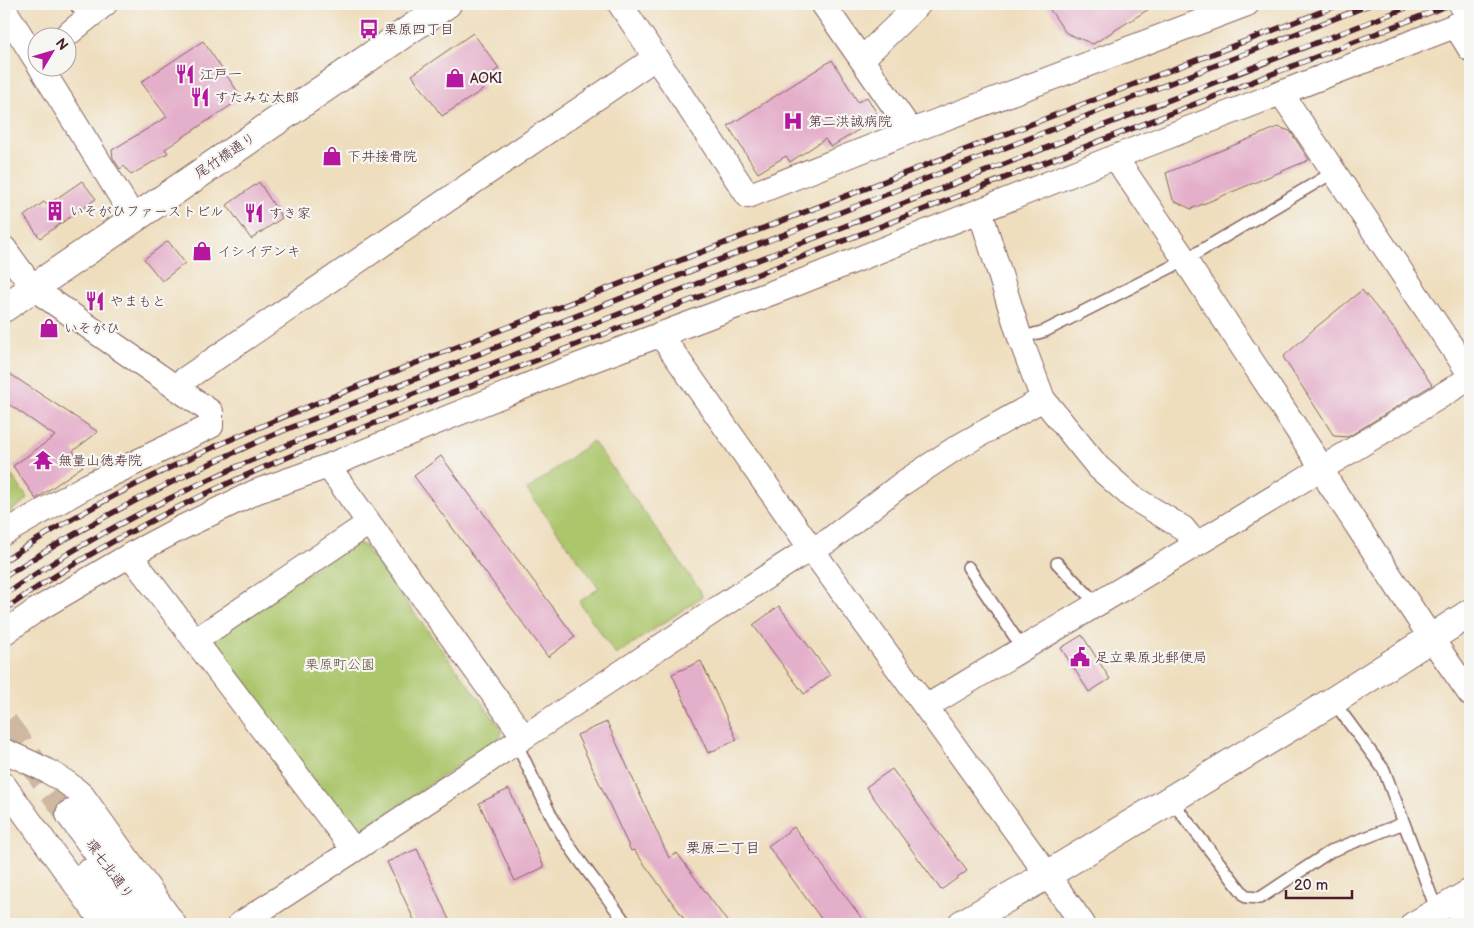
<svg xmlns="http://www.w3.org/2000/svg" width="1474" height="928" font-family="'Balsamiq Sans','Klee One',sans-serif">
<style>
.green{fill:#acc66c;stroke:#7b724c}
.building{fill:#e4afca}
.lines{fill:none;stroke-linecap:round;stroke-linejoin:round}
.tertiary-tunnel{stroke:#ceb8a1;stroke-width:28;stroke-dasharray:28 14;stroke-linecap:butt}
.service-casing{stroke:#84625e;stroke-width:14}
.minor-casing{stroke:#84625e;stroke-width:26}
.tertiary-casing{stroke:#84625e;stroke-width:30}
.secondary-casing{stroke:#84625e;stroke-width:30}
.service{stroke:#fff;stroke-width:11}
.minor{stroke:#fff;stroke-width:24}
.tertiary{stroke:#fff;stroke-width:28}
.secondary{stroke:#fff;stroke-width:28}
.rail-casing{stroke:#4a1f2b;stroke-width:5.5}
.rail{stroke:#f6f6f2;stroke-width:4;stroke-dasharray:11;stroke-linecap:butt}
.labels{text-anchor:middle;stroke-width:4.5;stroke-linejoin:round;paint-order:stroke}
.poi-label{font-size:14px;fill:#4a1f2b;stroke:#f6f6f2;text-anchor:start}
.street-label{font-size:14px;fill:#4a1f2b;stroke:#f6f6f2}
.park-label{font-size:14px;fill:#67513e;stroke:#f6f6f2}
.neighbourhood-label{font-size:15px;fill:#4a1f2b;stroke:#f6f6f2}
</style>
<rect width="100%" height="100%" fill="#f6f6f2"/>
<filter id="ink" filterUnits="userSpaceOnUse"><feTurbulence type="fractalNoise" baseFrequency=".02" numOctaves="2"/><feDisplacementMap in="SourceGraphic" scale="10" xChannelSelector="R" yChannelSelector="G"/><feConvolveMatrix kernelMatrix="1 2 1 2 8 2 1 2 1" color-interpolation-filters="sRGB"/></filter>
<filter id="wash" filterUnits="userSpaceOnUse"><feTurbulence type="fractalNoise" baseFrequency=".0096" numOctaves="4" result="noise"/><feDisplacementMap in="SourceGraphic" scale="20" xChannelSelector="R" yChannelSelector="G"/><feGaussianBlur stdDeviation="1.12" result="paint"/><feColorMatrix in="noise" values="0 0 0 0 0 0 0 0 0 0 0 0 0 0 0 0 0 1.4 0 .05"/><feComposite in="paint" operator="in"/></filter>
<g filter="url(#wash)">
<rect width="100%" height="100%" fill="#efdebe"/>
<path class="green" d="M593,441L700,590L702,597L616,655L579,602L599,588L527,490Z
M4,464L28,499L4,516Z
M353,542L363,545L501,728V737L362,830L351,828L214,648L216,636Z"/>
<g id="blocks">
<path class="building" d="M1046,4H1157L1093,44L1066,33Z
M473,33L499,68L480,83L484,89L442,116L412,75Z
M203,41L242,98L165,149L168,153L131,175L124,166L120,169L113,158L112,150L167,117L141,82Z
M832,60L858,102L867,97L879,117L831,147L825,139L790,162L786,156L758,173L728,126Z
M1278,127L1290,131L1309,160L1191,209L1173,200L1166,173Z
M82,181L96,199L40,238L24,216L44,202L47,205Z
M259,182L282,218L251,239L227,205Z
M168,241L185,263L162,281L144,259Z
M1362,290L1395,330L1432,385L1348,437L1334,436L1283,357L1315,328Z
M4,370L98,432L73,451L83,466L36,499L13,466L55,436L4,401Z
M441,456L575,637L548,657L414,476Z
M779,606L830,675L804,694L753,625Z
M1082,635L1110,679L1089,692L1061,648Z
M701,661L737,740L708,753L672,674Z
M607,722L669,858L677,853L729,924H688L634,850L631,851L577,735Z
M892,769L967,871L941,890L866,787Z
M509,789L544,867L515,881L479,803Z
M794,827L866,924H825L768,846Z
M417,849L451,924H416L387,862Z"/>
</g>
</g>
<g filter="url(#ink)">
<use href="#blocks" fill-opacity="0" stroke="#84625e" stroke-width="1"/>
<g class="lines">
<path class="tertiary-tunnel" d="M4,723L70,814"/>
<defs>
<path id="service" d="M75,4L86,19
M1020,338L1045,331L1185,260L1334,172
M1057,563L1097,604
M968,567L1023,649
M1333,701L1384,770L1437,911
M516,743C530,770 542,800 557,826C577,861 604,891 626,924
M1170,799L1246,897L1260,898L1331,851L1404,823"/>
<path id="minor" d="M620,4L748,196L911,131L1247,4
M823,4L911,131
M4,9L38,63
M1455,25L1470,49
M63,38L105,4
M862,59L919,4
M41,68L134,218
M1281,93L1470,374
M1115,157L1185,260L1323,469L1329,483L1431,638L1470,694
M980,211L1020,338L1043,399L1098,467L1132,497L1183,528L1196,544
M4,248L33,288L211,412V426L87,486L4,533
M660,334L812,550L1083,924
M175,386L655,58
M328,466L524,737
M130,555L354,850
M4,633L35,611L130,555L181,528L255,492L328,466L558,373L798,283L1115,157L1470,20
M196,640L369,523
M926,707C1108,597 1290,489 1470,378
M4,751C31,763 59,774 82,795L174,924
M4,785L104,924
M1453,902L1466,924
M240,924L354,850L723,605L797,557L828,541L903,483L956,448L1043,399
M1413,924L1470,891"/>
<path id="tertiary" d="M1463,4L1470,15
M70,814L150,924
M89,873L126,924
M962,924L1047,875L1333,701L1470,613"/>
<path id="secondary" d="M4,308L447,4"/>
</defs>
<use href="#service" class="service-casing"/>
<use href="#minor" class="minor-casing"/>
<use href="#tertiary" class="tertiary-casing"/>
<use href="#secondary" class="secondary-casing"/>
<use href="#service" class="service"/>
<use href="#minor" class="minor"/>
<use href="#tertiary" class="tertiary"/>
<use href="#secondary" class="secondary"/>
<defs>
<path id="rail" d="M4,561C134,474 281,417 426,359L1341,4
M4,577C94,519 186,472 285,430L1372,4
M4,595C129,508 270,450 411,395C480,368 550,341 619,314C885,211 1150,106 1416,4
M4,610C93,547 192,497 293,455L1452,4"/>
</defs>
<use href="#rail" class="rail-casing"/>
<use href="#rail" class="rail"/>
</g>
</g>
<defs>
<symbol id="bus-bare" viewBox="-9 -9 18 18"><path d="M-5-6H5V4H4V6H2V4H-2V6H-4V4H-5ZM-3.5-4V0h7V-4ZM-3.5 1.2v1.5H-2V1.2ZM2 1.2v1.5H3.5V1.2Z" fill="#b5179e" stroke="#f6f6f2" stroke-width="2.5" paint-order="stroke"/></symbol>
<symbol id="restaurant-bare" viewBox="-9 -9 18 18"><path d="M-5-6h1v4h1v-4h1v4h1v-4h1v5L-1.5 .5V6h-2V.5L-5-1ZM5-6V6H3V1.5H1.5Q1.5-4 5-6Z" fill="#b5179e" stroke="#f6f6f2" stroke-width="2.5" paint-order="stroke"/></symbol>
<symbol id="shop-bare" viewBox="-9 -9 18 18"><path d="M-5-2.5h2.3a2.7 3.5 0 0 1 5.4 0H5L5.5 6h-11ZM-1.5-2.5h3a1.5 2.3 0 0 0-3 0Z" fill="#b5179e" stroke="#f6f6f2" stroke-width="2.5" paint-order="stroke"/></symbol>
<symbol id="hospital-bare" viewBox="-9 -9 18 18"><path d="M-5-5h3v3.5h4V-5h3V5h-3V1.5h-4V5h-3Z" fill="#b5179e" stroke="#f6f6f2" stroke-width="2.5" paint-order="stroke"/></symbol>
<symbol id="building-bare" viewBox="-9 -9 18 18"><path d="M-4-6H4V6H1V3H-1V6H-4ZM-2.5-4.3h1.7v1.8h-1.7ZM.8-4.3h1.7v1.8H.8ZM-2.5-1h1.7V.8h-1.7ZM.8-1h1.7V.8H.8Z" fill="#b5179e" stroke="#f6f6f2" stroke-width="2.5" paint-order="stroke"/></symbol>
<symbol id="temple-bare" viewBox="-9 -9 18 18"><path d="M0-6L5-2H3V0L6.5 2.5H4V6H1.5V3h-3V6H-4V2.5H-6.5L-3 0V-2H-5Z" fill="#b5179e" stroke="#f6f6f2" stroke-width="2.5" paint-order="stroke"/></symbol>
<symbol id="civic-bare" viewBox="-9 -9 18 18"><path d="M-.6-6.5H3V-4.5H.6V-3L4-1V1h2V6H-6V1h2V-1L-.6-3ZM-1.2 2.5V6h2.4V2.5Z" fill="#b5179e" stroke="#f6f6f2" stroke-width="2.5" paint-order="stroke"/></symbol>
</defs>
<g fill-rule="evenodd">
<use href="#bus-bare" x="355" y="15" width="28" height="28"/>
<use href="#restaurant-bare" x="171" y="60" width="28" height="28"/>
<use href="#shop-bare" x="441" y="64" width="28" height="28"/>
<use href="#restaurant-bare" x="186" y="83" width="28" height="28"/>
<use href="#hospital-bare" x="779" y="107" width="28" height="28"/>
<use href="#shop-bare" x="318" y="142" width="28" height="28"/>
<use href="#building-bare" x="41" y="197" width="28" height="28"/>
<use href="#restaurant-bare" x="240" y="199" width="28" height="28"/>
<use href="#shop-bare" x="188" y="237" width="28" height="28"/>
<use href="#restaurant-bare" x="81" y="287" width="28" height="28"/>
<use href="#shop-bare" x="35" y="314" width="28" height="28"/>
<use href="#temple-bare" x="29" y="446" width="28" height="28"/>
<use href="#civic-bare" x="1066" y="643" width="28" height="28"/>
</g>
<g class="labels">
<g class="poi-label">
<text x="384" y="34">栗原四丁目</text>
<text x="200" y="79">江戸一</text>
<text x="470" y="83">AOKI</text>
<text x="215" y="102">すたみな太郎</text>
<text x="808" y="126">第二洪誠病院</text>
<text x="347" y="161">下井接骨院</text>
<text x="70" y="216">いそがひファーストビル</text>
<text x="269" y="218">すき家</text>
<text x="217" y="256">イシイデンキ</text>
<text x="110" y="306">やまもと</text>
<text x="64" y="333">いそがひ</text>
<text x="58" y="465">無量山徳寿院</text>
<text x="1095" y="662">足立栗原北郵便局</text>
</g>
<g class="street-label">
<text transform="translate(225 155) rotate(-34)" y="5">尾竹橋通り</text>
<text transform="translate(110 869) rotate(54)" y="5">環七北通り</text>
</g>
<g class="park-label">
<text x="340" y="669">栗原町公園</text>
</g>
<g class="neighbourhood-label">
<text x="723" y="853">栗原二丁目</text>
</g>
</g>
<rect width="1474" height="928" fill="none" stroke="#f6f6f2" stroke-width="20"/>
<g transform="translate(52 52) rotate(52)"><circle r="24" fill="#f6f6f2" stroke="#b1a0a2"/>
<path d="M0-4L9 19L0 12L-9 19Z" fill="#b5179e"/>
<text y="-8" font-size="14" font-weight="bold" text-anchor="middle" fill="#4a1f2b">N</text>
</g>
<path d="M1286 890v8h66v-8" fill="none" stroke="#4a1f2b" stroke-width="2.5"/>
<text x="1294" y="890" font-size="15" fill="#4a1f2b" stroke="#f6f6f2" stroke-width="4" paint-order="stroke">20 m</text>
</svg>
